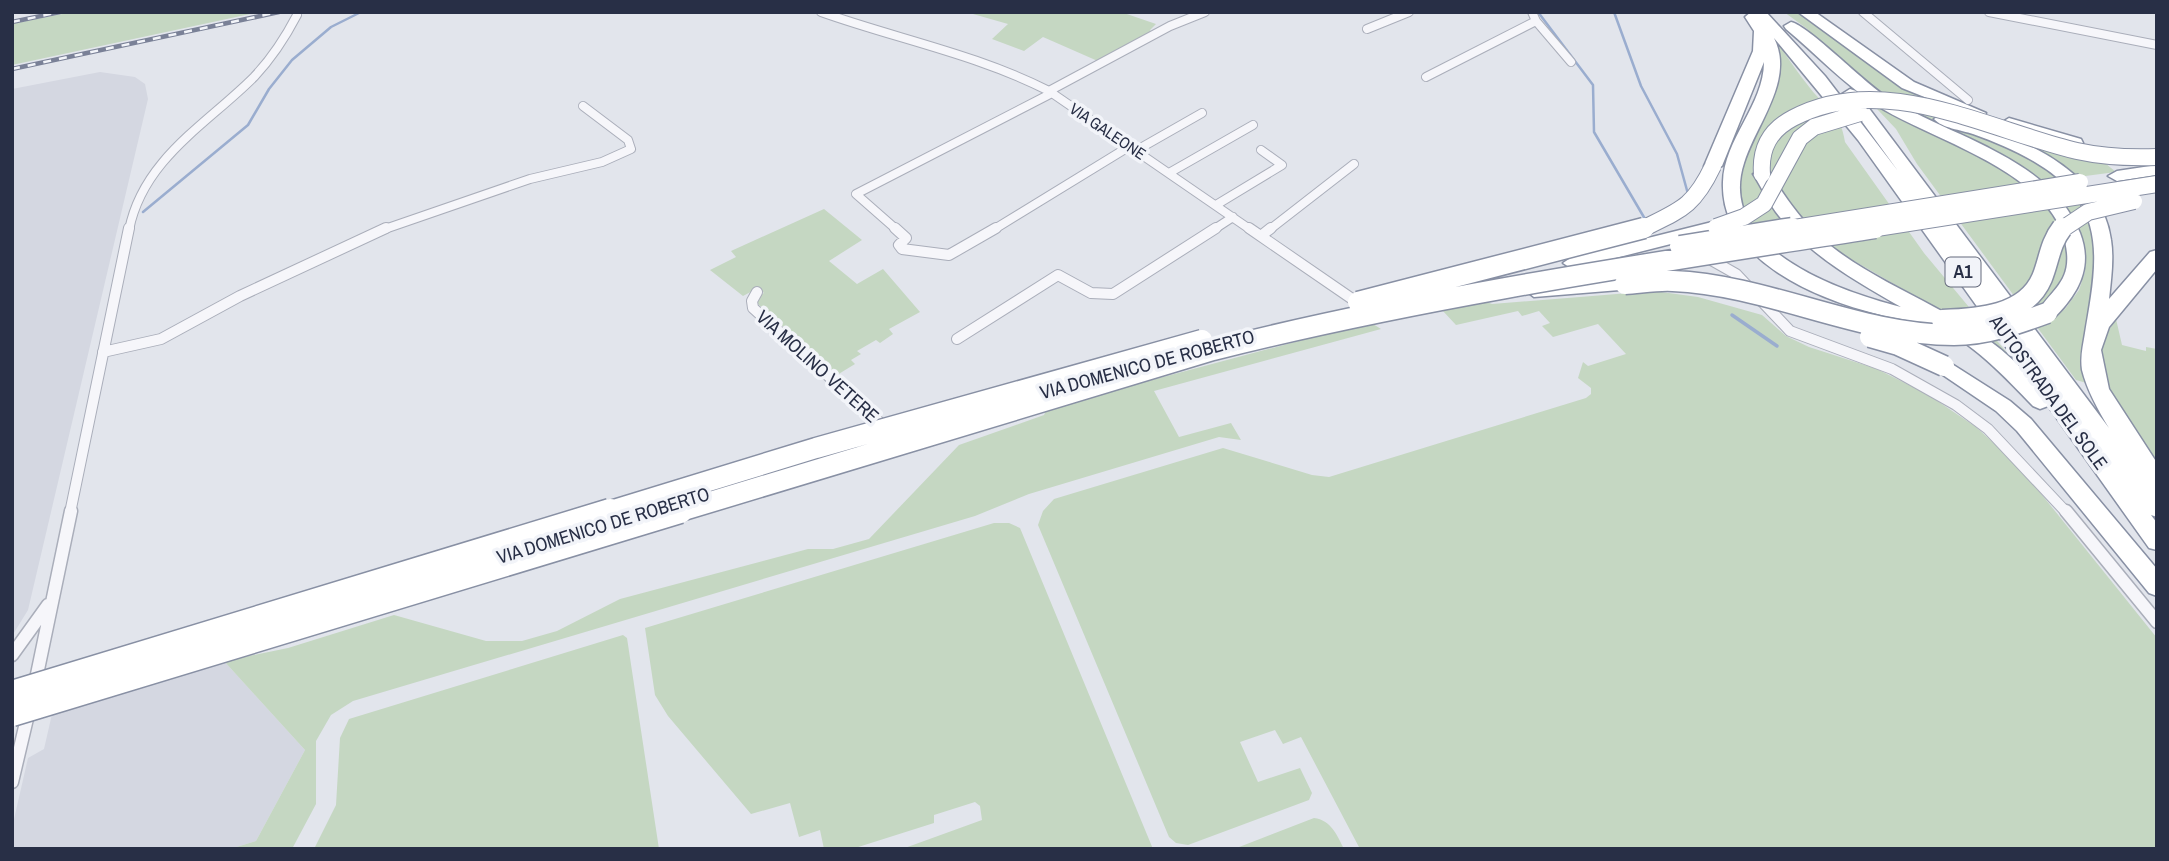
<svg xmlns="http://www.w3.org/2000/svg" width="2169" height="861" font-family="'Archivo Narrow',sans-serif">
<style>
.built{fill:#d4d7e1}
.green{fill:#c5d7c2}
.lines{fill:none;stroke-linecap:round;stroke-linejoin:round}
.stream-far1{stroke:#9aadcf;stroke-width:2.5}
.stream{stroke:#9aadcf;stroke-width:3.5}
.street-far2-casing{stroke:#aaaeba;stroke-width:10}
.street-far1-casing{stroke:#aaaeba;stroke-width:12}
.street-casing{stroke:#aaaeba;stroke-width:15}
.highway-casing{stroke:#8890a4;stroke-width:3}
.street-far2{stroke:#f6f6fa;stroke-width:8}
.street-far1{stroke:#f6f6fa;stroke-width:10}
.street{stroke:#f6f6fa;stroke-width:12}
.highway{fill:#fff;fill-rule:evenodd}
.rail-casing{stroke:#7a8197;stroke-width:4.5}
.rail{stroke:#f2f4f9;stroke-width:2.5;stroke-dasharray:8;stroke-linecap:butt}
.highway-bridge-far2-casing{stroke:#8890a4;stroke-width:18;stroke-linecap:butt}
.highway-bridge-far1-casing{stroke:#8890a4;stroke-width:23;stroke-linecap:butt}
.highway-bridge-casing{stroke:#8890a4;stroke-width:27;stroke-linecap:butt}
.highway-bridge-far2{stroke:#fff;stroke-width:16}
.highway-bridge-far1{stroke:#fff;stroke-width:20}
.highway-bridge{stroke:#fff;stroke-width:24}
.labels{text-anchor:middle;stroke-width:7;stroke-linejoin:round;paint-order:stroke}
.far-street-label{font-size:16px;fill:#282f46;stroke:#f2f4f9}
.shield{fill:#f2f4f9;stroke:#656a7c;stroke-width:2}
.shield-label{font-size:18px;font-weight:bold;fill:#282f46}
.street-label{font-size:19px;fill:#282f46;stroke:#f2f4f9}
</style>
<rect width="100%" height="100%" fill="#e2e5ec"/>
<path class="built" d="M100,72L135,77L145,84L148,99L28,610L12,636V89Z
M224,661L305,750L256,841L230,849H12V828L28,758L44,749L52,714Z"/>
<path class="green" d="M72,12H259L12,65V24Z
M966,12H1121L1156,24L1150,30L1152,33L1100,62L1043,37L1024,51L992,39L1008,24Z
M1784,12H1799L1929,99L2085,147L2116,172L2070,178L2085,206L2097,241L2092,290L2090,384L2076,380L1917,164L1896,129L1860,91L2016,175L2054,212L2072,255L2051,319L2065,309L2079,290L2085,272L2083,248L2038,182L1924,122L1859,79L1806,28Z
M1774,38C1786,55 1797,72 1810,88C1827,110 1840,110 1845,142L1924,253L2008,354L1970,328L1830,247L1749,225L1739,201L1738,171Z
M824,209L862,240L829,261L857,284L883,269L920,312L889,329L893,334L880,343L876,340L857,351L861,354L851,360L855,364L837,375L758,304L755,298L764,293L758,288L743,296L710,270L736,257L731,251Z
M1654,291L1698,297L1762,315L1786,336L1809,347L1877,369L1927,394L1976,427L2018,465L2157,638V849H1360L1301,737L1283,744L1275,730L1240,742L1258,782L1300,768L1312,793L1309,800L1188,845L1176,843L1169,837L1038,525L1043,511L1054,499L1223,448L1312,475L1329,477L1586,398L1591,394V388L1578,378L1583,362L1588,366L1626,354L1598,324L1553,337L1542,326L1550,323L1539,311L1522,316L1518,311L1456,325L1442,310L1484,301L1492,304Z
M2116,319L2122,345L2146,351V347L2157,349V473C2139,446 2099,397 2098,364C2098,350 2108,330 2116,319Z
M1373,324L1381,329L1154,391L1179,437L1231,423L1241,440L1219,437L1029,494L975,516L353,701L331,715L316,741V804L292,849H230L256,841L305,750L224,661L288,648L394,615L486,641H522L557,631L620,599L808,549H833L869,539L959,445L1044,415L1047,408L1325,334Z
M994,523H1009L1020,528L1153,849H902L982,820L980,806L975,802L934,815V823L852,849H824L820,830L799,837L790,803L751,814L668,716L655,695L645,628Z
M623,635L627,638L659,849H314L336,805L340,738L349,719Z
M1314,818C1331,820 1337,835 1344,849H1234Z"/>
<g class="lines">
<path class="stream-far1" d="M1538,12L1593,85L1594,132L1645,219
M1614,12L1641,86L1677,154L1688,194
M143,212L248,125L269,89L292,60L331,27L361,12"/>
<path class="stream" d="M1732,315L1777,346"/>
<defs>
<path id="street-far2" d="M821,12C897,39 976,54 1049,91L1251,230
M1863,12L1968,100
M1989,12L2157,45
M1536,21L1571,62
M1367,29L1409,12
M1426,77L1536,21L1532,12
M1049,91L1170,26L1205,12
M1137,150L1202,113
M1169,173L1253,125
M1216,205L1282,165L1261,150
M129,230C143,159 207,124 254,77C272,58 285,38 297,15
M382,230L530,179L602,162L631,149L628,140L583,106
M897,230L856,194L1052,93
M993,230L1130,146
M1213,230L1233,217
M1269,230L1354,164"/>
<path id="street-far1" d="M895,228L906,238L899,245L902,249L949,255L996,228
M1249,228L1361,305
M1261,236L1271,228
M1706,257L1736,274L1790,331L1892,369L1956,405L1988,429L2067,513
M757,292L752,301L753,308L888,430
M957,339L1058,275L1091,293L1113,294L1216,228
M103,352L161,339L240,296L386,228
M70,513L129,228"/>
<path id="street" d="M2066,511L2157,622
M12,655L48,605
M35,684L71,511
M12,782L29,710"/>
<path id="highway" d="M1751,12H1766L1825,76L1898,171L1842,94L1850,89L1856,91L2109,428C2098,410 2087,390 2082,370C2080,356 2083,346 2085,333C2092,289 2105,237 2077,198C2053,166 2009,147 1973,134C1961,130 1942,128 1934,119L1942,114L1948,116C2010,134 2101,164 2111,240C2114,259 2111,280 2109,299L2150,252L2157,250V269L2109,327L2101,350L2109,389L2157,463V517L2151,515L2157,523V550L2149,548L2048,406L2040,409L2033,406C2007,379 1970,339 1934,326C1916,320 1895,319 1877,314C1814,298 1720,259 1723,182C1724,139 1764,105 1764,62L1722,166L1713,171L1704,166L1753,51L1754,31L1745,17ZM1774,38L1858,140L2021,368C1966,310 1880,290 1820,237C1798,217 1784,195 1768,170L1762,169L1753,174C1762,188 1769,204 1779,216C1811,256 1857,282 1901,307C1839,291 1716,249 1744,163C1756,124 1795,80 1774,38Z
M1798,12H1815L1914,82L1986,113L1984,116H1972L1902,88Z
M1791,22C1809,26 1864,83 1887,97C1951,138 2049,156 2080,233C2093,267 2079,293 2054,318H2040L2037,313C2050,291 2070,283 2067,253C2060,173 1934,142 1876,105C1843,83 1816,54 1786,29L1784,26Z
M2009,118L2081,139L2083,143L2075,148L2003,126L2001,123Z
M2157,165V175L2117,181L2108,176L2117,171Z
M1716,221L1725,227L1722,231L1572,269L1563,263L1572,257Z
M1625,278L1634,284L1632,289L1534,297L1525,290L1534,283Z
M1944,359L2010,401L2031,419L2157,569V596L2149,593L2017,431L1996,411L1937,371L1934,366L1937,361Z"/>
</defs>
<use href="#street-far2" class="street-far2-casing"/>
<use href="#street-far1" class="street-far1-casing"/>
<use href="#street" class="street-casing"/>
<use href="#highway" class="highway-casing"/>
<use href="#street-far2" class="street-far2"/>
<use href="#street-far1" class="street-far1"/>
<use href="#street" class="street"/>
<use href="#highway" class="highway"/>
<defs>
<path id="rail" d="M12,22L60,12
M12,69L279,12"/>
</defs>
<use href="#rail" class="rail-casing"/>
<use href="#rail" class="rail"/>
<defs>
<path id="highway-bridge-far2" d="M1762,174C1760,148 1770,130 1793,118C1883,70 1988,130 2077,151C2104,157 2130,158 2157,157
M1716,227L1744,217L1764,204L1800,138L1814,127L1860,113
M1640,230C1680,210 1693,208 1713,166
M1782,230L2080,182
M1864,230L2157,184
M2061,230L2088,212L2134,201"/>
<path id="highway-bridge-far1" d="M1680,246L1792,228
M1625,284C1641,283 1657,280 1673,281C1769,285 1858,335 1954,335C1987,335 2017,324 2047,313
M1358,302L1644,228
M1942,320C1978,319 2026,316 2042,278C2049,261 2050,243 2062,228
M1870,337L1898,345L1944,366
M604,513L816,448L1202,340
M674,513L1213,350C1431,295 1653,263 1875,228"/>
<path id="highway-bridge" d="M12,693L610,511
M12,714L680,511"/>
</defs>
<use href="#highway-bridge-far2" class="highway-bridge-far2-casing"/>
<use href="#highway-bridge-far1" class="highway-bridge-far1-casing"/>
<use href="#highway-bridge" class="highway-bridge-casing"/>
<use href="#highway-bridge-far2" class="highway-bridge-far2"/>
<use href="#highway-bridge-far1" class="highway-bridge-far1"/>
<use href="#highway-bridge" class="highway-bridge"/>
</g>
<g class="labels">
<g class="far-street-label">
<text transform="translate(1108 131) rotate(34)" y="6">VIA GALEONE</text>
</g>
<rect class="shield" x="1945.5" y="257.5" width="35" height="29" rx="5"/>
<g class="shield-label">
<text x="1963" y="278">A1</text>
</g>
<g class="street-label">
<text transform="translate(1147 364) rotate(-15)" y="7">VIA DOMENICO DE ROBERTO</text>
<text transform="translate(818 366) rotate(42)" y="7">VIA MOLINO VETERE</text>
<text transform="translate(2049 392) rotate(54)" y="7">AUTOSTRADA DEL SOLE</text>
<text transform="translate(603 525) rotate(-17)" y="7">VIA DOMENICO DE ROBERTO</text>
</g>
</g>
<rect width="2169" height="861" fill="none" stroke="#282f46" stroke-width="28"/>
</svg>
